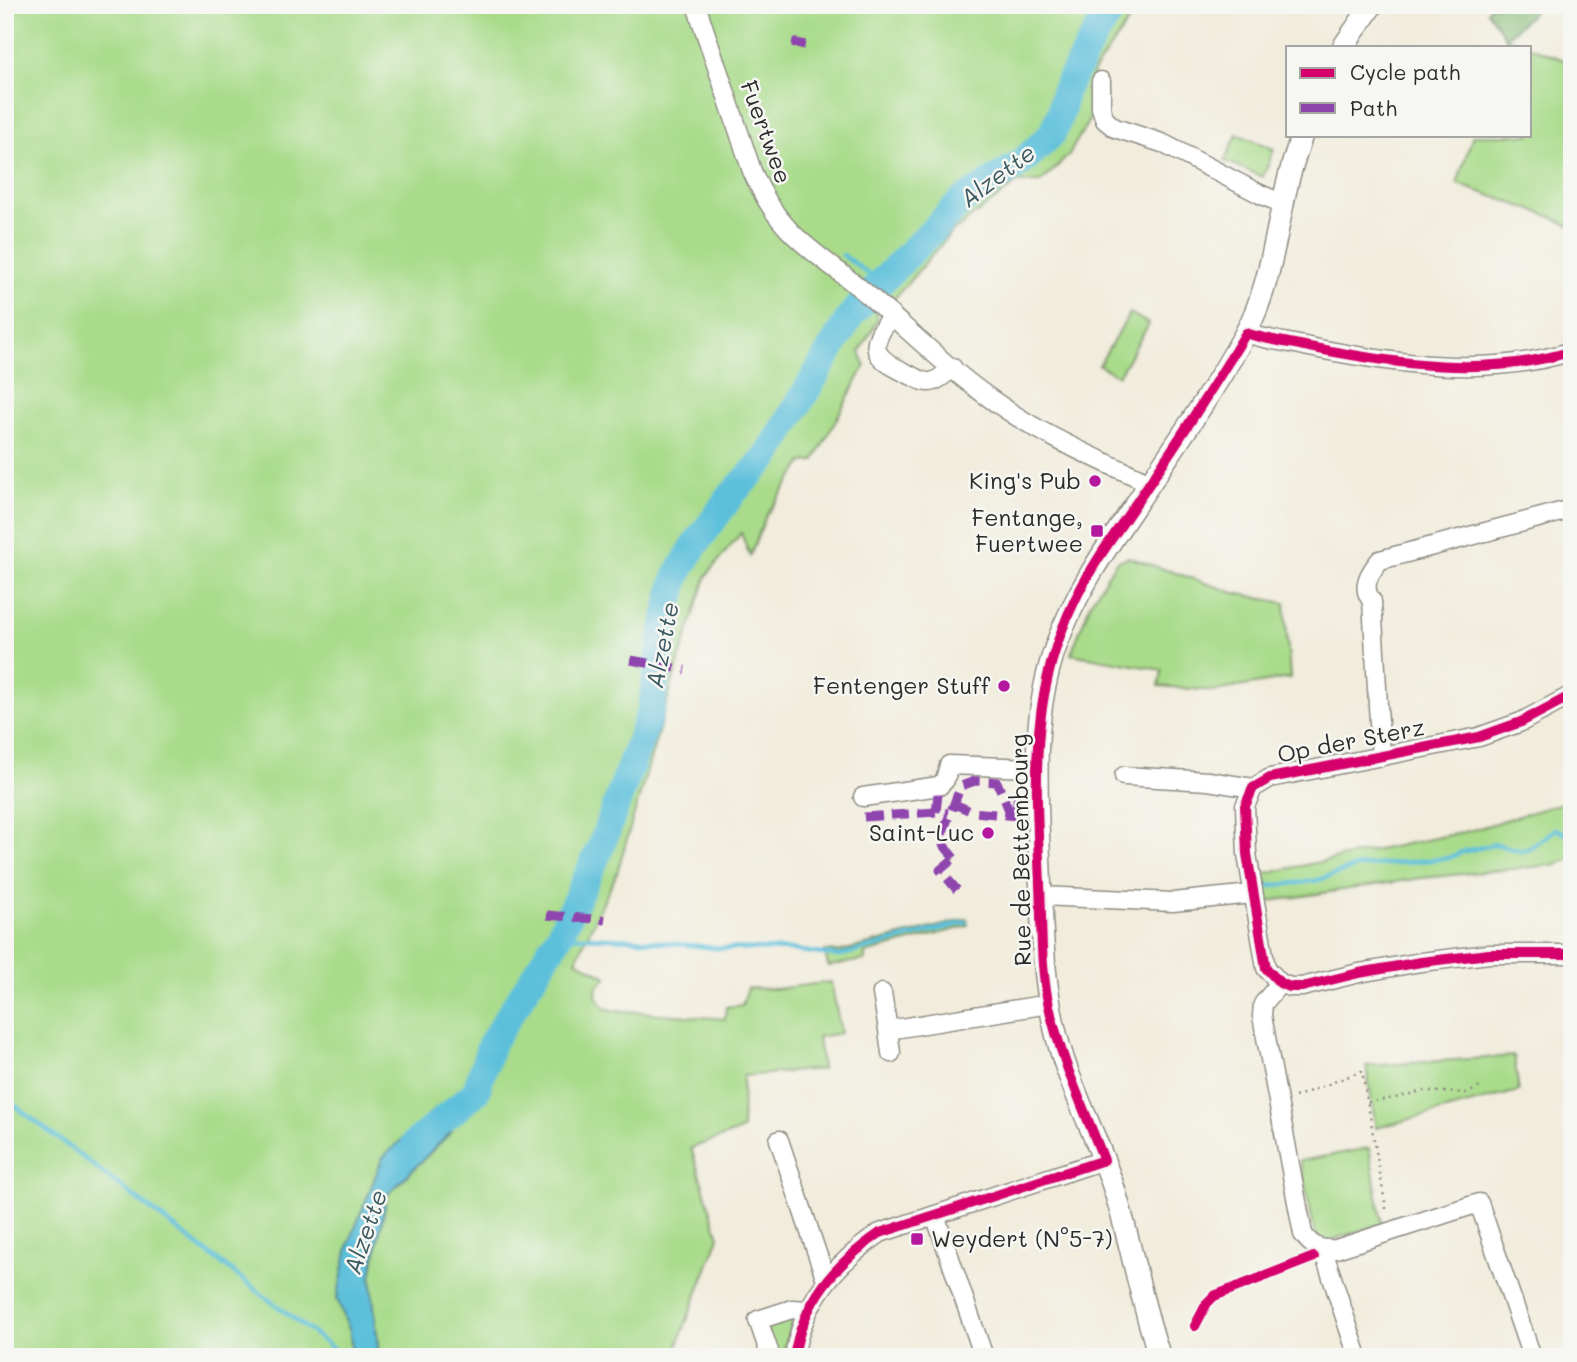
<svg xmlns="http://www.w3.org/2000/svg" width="1577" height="1362" font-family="Mali,sans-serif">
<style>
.green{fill:#a9db8a;stroke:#6a835a;stroke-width:2}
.forest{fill:#86bb76;stroke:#587350;stroke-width:2}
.water{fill:#5dc0db;stroke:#447683;stroke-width:2}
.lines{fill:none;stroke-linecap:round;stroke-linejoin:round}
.stream{stroke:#5dc0db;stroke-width:4.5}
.river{stroke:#5dc0db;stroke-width:28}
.minor-casing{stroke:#8e8c83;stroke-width:21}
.major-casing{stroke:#8e8c83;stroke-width:24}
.path{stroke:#8e8c83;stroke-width:2.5;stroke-dasharray:2 5;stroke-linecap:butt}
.minor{stroke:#fff;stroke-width:18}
.major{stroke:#fff;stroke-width:21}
.quiet{stroke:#8e44ad;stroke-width:9;stroke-dasharray:18 9;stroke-linecap:butt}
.cycleway-casing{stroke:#f6f6f2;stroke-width:15}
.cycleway{stroke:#d6006c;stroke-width:10}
.poi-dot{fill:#b5179e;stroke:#f6f6f2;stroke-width:2.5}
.labels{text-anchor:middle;stroke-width:5;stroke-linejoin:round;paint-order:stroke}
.street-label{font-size:23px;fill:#2b2b2b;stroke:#f6f6f2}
.poi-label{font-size:23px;fill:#2b2b2b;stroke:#f6f6f2;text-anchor:end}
.water-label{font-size:24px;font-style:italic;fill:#3a5860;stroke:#f6f6f2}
</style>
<rect width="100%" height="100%" fill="#f6f6f2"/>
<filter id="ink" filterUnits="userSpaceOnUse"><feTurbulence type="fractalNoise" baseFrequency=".0143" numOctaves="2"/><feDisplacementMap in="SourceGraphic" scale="14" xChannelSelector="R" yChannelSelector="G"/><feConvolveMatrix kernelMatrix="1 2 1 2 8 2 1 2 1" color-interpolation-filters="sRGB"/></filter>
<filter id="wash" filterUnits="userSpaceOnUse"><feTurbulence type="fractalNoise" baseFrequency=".00686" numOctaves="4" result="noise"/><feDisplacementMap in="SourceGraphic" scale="28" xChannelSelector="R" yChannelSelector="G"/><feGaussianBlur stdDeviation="1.57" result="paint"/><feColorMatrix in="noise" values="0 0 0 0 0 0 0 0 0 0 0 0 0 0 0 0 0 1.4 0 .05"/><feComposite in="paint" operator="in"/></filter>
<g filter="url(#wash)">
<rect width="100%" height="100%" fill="#f1ecdb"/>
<path class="green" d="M5,5H1140L1093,72L1091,86L1092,115L1068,156L1041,182L1017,183L951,233L894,299L875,310L878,320L860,351L865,366L814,461L803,462L766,516L750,556L741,533L707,575L682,651L617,873L576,960L607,977L597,987L596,996L605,1008L613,1010L725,1019L726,1007L742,1005L748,988L775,989L831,982L841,1033L818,1037L822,1069L743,1076L742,1130L691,1148L719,1237L673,1357H379L371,1276L387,1195L452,1131L383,1157L337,1299L350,1331L352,1357H5Z
M1506,38L1572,63V227L1552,217L1457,184L1473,135H1530V47H1503Z
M1237,134L1274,149L1263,177L1225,161Z
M1130,313L1149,324L1118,376L1099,365Z
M1128,557L1235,593L1285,603L1290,678L1215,691L1159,686L1162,670L1071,654L1091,602L1116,562Z
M1572,800V859L1552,865L1422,878L1263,902L1257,875L1469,831Z
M967,919L968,926L865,953V960L828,966L825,951L838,952Z
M1514,1056L1519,1091L1376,1128L1366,1066Z
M1369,1148L1382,1224L1328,1241L1322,1240L1315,1234L1300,1161Z
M790,1316L792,1321L782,1357H775L766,1326Z"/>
<path class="forest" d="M1491,5H1541L1506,38L1487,11Z"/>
<path class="water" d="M435,1109L452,1131L387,1195L371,1276L379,1357H352L350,1331L337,1299L348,1246L383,1157Z"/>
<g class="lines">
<path class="stream" d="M843,255L880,283
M1260,887L1315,881L1356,867L1449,858L1462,852L1496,844L1521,851L1530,848L1556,829L1572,837
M559,936L632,939L716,948L793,950L838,956L966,922
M5,1098L344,1357"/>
<path class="river" d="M415,1143L476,1092L491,1044L559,936L600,849L651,710L666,619L677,575L695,545L733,493L767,457L850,317L880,283L962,201L1021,163L1052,134L1061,112L1064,92L1093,38L1115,5"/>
</g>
</g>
<g filter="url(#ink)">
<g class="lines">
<defs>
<path id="minor" d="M696,5L752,171C781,239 814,249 867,294C910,331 951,372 998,404C1045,437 1098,459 1150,483
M1101,81V108L1105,120L1115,128L1162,143L1260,194L1283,204
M892,315C867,348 872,357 908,374C915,377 925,385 934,381C940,379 947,372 953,368
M1246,333C1266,340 1288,342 1309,347C1394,364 1488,378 1572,351
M1572,695L1521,722L1479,737L1270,778L1253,788L1245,806L1247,854L1266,968L1280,983L1290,987H1302L1359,973L1421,962L1489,954H1572
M1381,757L1372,601C1360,587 1370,572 1380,560L1572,509
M1124,776L1208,781L1253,788
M863,797L939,786L945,780L949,765L1036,768
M1041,896L1173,902L1252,894
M1280,983L1263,1004L1262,1016L1303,1234C1312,1247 1320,1250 1336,1249L1479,1203L1532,1357
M882,993L888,1030L1049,1004
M888,1030L891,1053
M779,1140L826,1280
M935,1215L984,1357
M1323,1250L1358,1357
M771,1357L758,1320L792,1309L808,1310
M794,1357C803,1301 835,1264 880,1233L1104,1160"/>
<path id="major" d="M1343,47L1372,5
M1160,1357C1141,1303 1132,1247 1115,1192C1101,1146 1078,1104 1063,1058C1043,997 1042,934 1040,870C1037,794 1030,716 1057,643C1076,592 1104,551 1134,507C1172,450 1211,395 1244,336C1267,295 1273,250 1283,204C1287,181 1294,158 1302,135"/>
</defs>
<use href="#minor" class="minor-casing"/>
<use href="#major" class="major-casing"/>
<path class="path" d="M952,860L954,858
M1295,1097L1362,1071L1387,1214
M1368,1102L1395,1098L1422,1091L1468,1093L1480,1087"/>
<use href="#minor" class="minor"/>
<use href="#major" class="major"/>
<path class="quiet" d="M792,42L805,45
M631,660L685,670
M1019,790C1015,803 1017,815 1023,827
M952,803L973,812L1017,816
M936,812L939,786
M864,817L936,812L948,813
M954,858L943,844L942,834L961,786L975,781L997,782L1011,815
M952,860L940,870L957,890
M547,915L605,920"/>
<defs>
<path id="cycleway" d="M1572,695L1521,722L1479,737L1270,778L1253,788L1245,806L1247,854L1266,968L1280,983L1290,987H1302L1359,973L1421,962L1489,954H1572
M1195,1326L1207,1303L1214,1296L1314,1257
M794,1357C803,1301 835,1264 880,1233L1104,1160C1084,1109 1061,1060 1049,1006C1040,967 1042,925 1040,885C1036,782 1028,696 1075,600C1093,562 1119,529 1143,493C1178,441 1213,388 1246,333C1266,340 1288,342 1309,347C1394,364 1488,378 1572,351"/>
</defs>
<use href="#cycleway" class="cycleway-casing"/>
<use href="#cycleway" class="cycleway"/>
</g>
</g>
<g class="poi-dot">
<circle cx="1095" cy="481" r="7"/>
<rect x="1090" y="524" width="14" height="14" rx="3.5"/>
<circle cx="1004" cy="686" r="7"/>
<circle cx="988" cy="833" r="7"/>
<rect x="910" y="1232" width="14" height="14" rx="3.5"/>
</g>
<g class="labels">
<g class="street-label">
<text transform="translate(766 132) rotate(70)" y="8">Fuertwee</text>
<text transform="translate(1351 741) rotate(-11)" y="8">Op der Sterz</text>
<text transform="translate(1021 850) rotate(-91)" y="8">Rue de Bettembourg</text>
</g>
<g class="poi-label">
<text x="1081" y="489">King's Pub</text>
<text x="1083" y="526">Fentange,<tspan x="1083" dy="26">Fuertwee</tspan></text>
<text x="990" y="694">Fentenger Stuff</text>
<text x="974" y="841">Saint-Luc</text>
<text x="931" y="1247" text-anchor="start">Weydert (N°5-7)</text>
</g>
<g class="water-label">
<text transform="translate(998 176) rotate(-37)" y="8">Alzette</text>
<text transform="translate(663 645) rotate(-79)" y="8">Alzette</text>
<text transform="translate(366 1232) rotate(-71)" y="8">Alzette</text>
</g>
</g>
<rect width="1577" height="1362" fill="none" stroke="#f6f6f2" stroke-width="28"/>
<rect x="1286" y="46" width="245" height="91" fill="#f6f6f2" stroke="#a5a5a2" stroke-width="2"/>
<rect x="1300" y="68" width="35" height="10" fill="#d6006c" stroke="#a5a5a2" stroke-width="2"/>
<text x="1350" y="80" font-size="21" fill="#2b2b2b">Cycle path</text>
<rect x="1300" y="103" width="35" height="10" fill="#8e44ad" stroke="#a5a5a2" stroke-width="2"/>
<text x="1350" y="116" font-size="21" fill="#2b2b2b">Path</text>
</svg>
